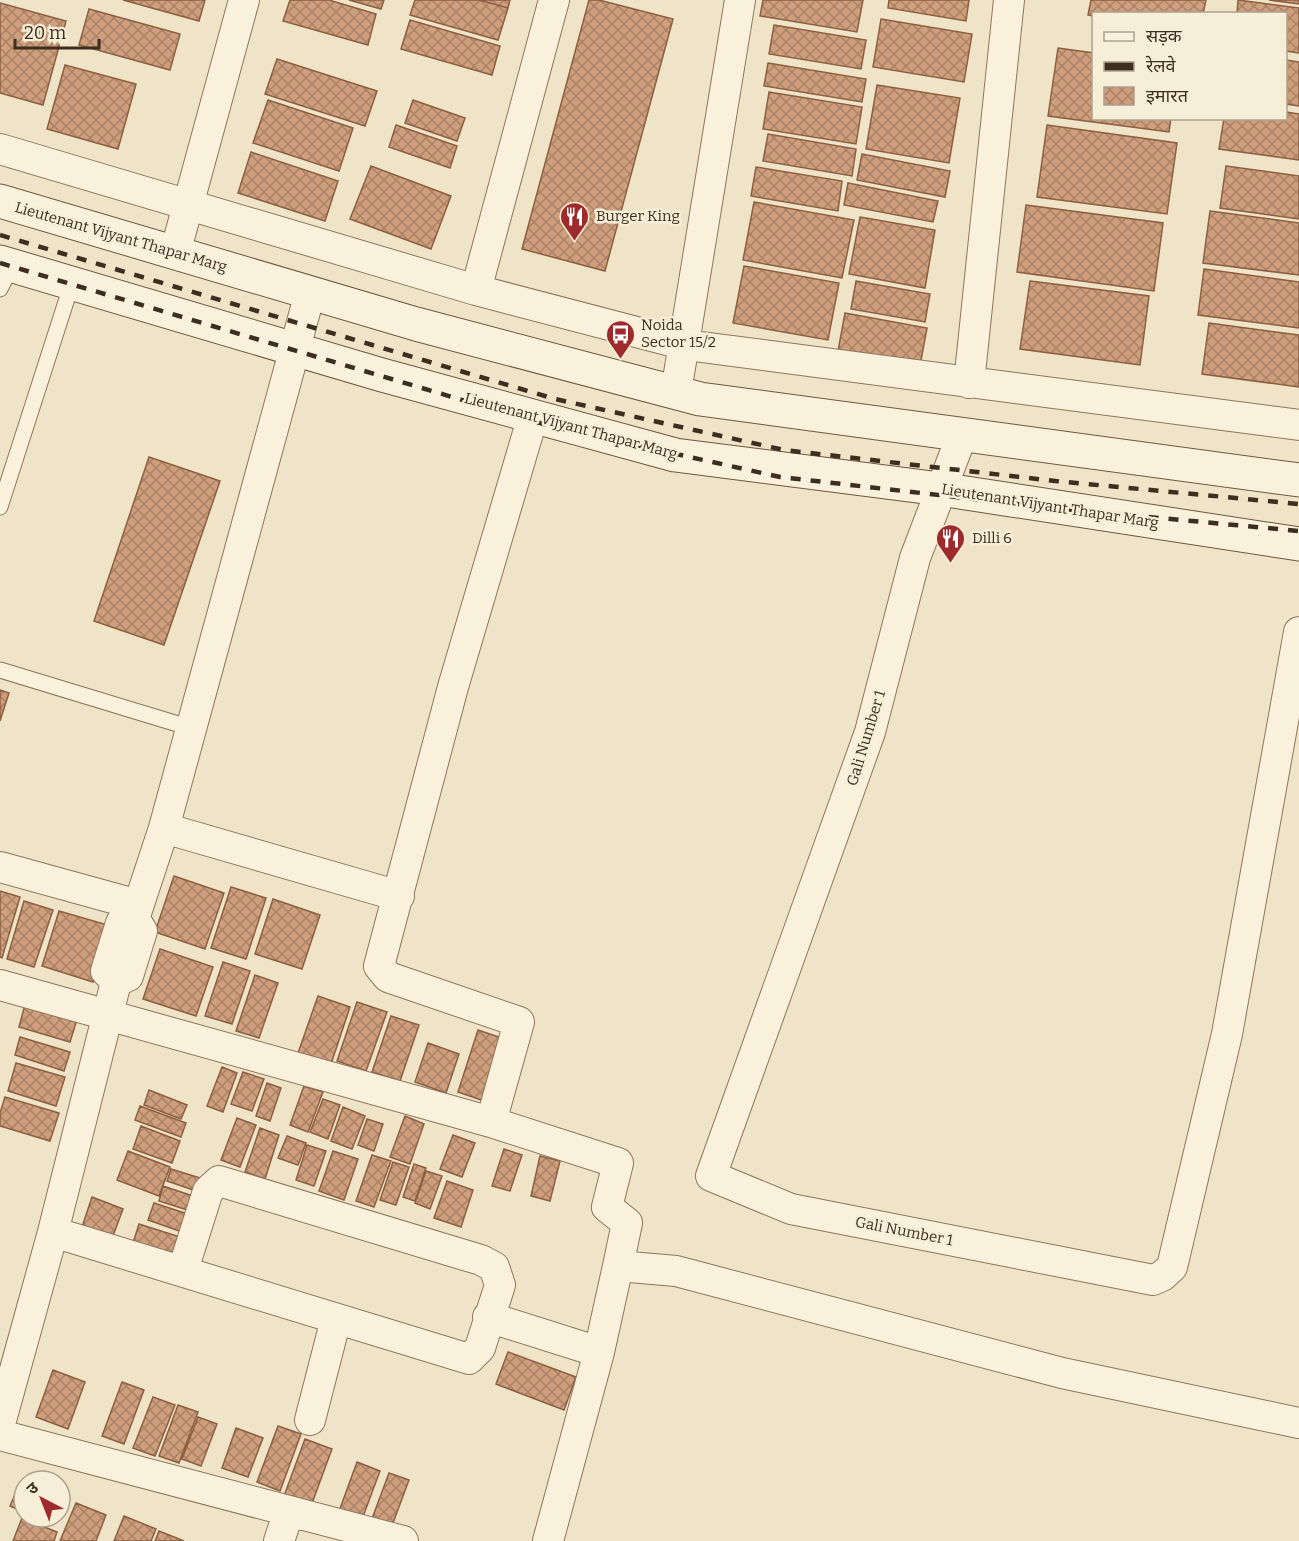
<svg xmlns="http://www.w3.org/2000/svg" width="1299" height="1541" font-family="Bitter,'Noto Sans Devanagari',serif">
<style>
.building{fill:url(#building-cross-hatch);stroke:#8d5f41;stroke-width:1.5}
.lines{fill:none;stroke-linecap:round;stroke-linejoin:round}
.service-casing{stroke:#8d765c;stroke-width:17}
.minor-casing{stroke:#8d765c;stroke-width:32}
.secondary-casing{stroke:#6f573f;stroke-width:35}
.service{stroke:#faf1dc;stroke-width:15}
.minor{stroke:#faf1dc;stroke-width:30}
.secondary{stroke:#faf1dc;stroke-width:33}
.rail{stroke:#3d2e20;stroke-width:4.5;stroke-dasharray:10 10;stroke-linecap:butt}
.labels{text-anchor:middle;stroke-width:5;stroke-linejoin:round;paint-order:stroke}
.poi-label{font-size:15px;fill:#3d2e20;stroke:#f7eed8;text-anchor:start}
.street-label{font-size:15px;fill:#3d2e20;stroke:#f7eed8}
</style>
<defs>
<pattern id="building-cross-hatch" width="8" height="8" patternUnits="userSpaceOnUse" patternTransform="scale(1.5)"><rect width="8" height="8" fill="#cf9f7d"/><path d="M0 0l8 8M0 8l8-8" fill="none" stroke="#a98266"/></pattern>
</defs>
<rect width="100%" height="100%" fill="#f0e4c8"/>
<path class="building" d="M123,0H205L199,21Z
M290,0H329L376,14L368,45L283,21Z
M349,0H384L381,9Z
M415,0H479L508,8L498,40L410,15Z
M479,0H510L508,8Z
M589,0H599L673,19L605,271L522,249Z
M763,0H863L857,32L760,16Z
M889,0H969L966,21L888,8Z
M1091,0H1206L1203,14H1094V16L1088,15Z
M1238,0L1299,8V53L1286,51V14H1237Z
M1269,0H1299V4Z
M0,3L66,21L43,105L0,93Z
M89,9L180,34L170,70L79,45Z
M881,19L972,34L964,82L873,67Z
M410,20L500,46L492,75L401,49Z
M774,25L866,40L861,69L769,54Z
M1058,48L1094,53V118H1171L1169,132L1048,116Z
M277,59L377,91L365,126L265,94Z
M1286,60L1299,62V106L1286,104Z
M768,63L866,79L862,102L764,86Z
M65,65L136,84L118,149L47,129Z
M877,85L960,98L949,163L866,149Z
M769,92L862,107L856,144L763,129Z
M268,100L353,128L339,171L253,143Z
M413,100L465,118L457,141L405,123Z
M1286,112L1299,114V160L1219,149L1224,118H1286Z
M396,125L457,146L450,168L389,147Z
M1047,125L1177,143L1167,214L1037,197Z
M768,134L856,149L852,176L763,161Z
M251,152L338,181L325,221L238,193Z
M862,154L950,171L945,197L857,180Z
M371,166L451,196L431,249L350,219Z
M1226,166L1299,176V219L1220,208Z
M756,167L842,181L838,211L751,196Z
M848,183L938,201L933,222L844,205Z
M754,202L854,220L842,278L743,260Z
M1026,205L1163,223L1154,291L1017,272Z
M1210,211L1299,223V275L1203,263Z
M860,217L935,230L925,288L849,274Z
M744,266L839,283L828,340L733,323Z
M1204,269L1299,282V328L1198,315Z
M856,281L930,294L925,322L851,309Z
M1030,281L1149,296L1140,365L1020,349Z
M845,313L927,328L920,366L838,351Z
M1209,323L1299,335V387L1202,374Z
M149,457L220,481L164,645L94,621Z
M0,690L9,693L0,721Z
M174,876L224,893L205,949L155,932Z
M231,887L266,898L246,959L211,948Z
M0,891L20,897L2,958L0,957Z
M273,899L320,915L302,969L255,954Z
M24,901L53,910L34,967L7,959Z
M59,911L111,926L93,982L42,966Z
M160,949L213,967L196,1016L143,999Z
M223,962L250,971L232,1024L205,1016Z
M255,975L278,983L259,1038L236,1031Z
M318,996L350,1007L331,1064L298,1053Z
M27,997L79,1013L70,1042L19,1027Z
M357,1002L387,1012L366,1071L337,1061Z
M391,1016L419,1025L400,1081L372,1072Z
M478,1030L511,1041L490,1103L458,1092Z
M20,1037L70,1052L64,1071L15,1055Z
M428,1043L459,1054L446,1093L415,1082Z
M16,1063L65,1077L56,1106L8,1091Z
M222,1067L237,1073L223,1112L207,1106Z
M243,1072L264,1079L252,1111L231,1104Z
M267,1083L281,1088L270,1121L256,1116Z
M304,1086L323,1092L308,1132L290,1125Z
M149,1090L187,1105L181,1119L144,1105Z
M5,1097L59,1113L50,1141L0,1126V1113Z
M323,1099L340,1105L328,1139L310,1132Z
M140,1106L186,1123L181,1137L135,1120Z
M343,1107L365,1116L352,1149L331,1141Z
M405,1116L424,1124L410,1164L390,1157Z
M237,1118L256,1125L240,1167L221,1160Z
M367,1119L383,1124L374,1151L358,1145Z
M141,1126L180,1141L172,1163L133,1149Z
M260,1128L279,1135L265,1179L245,1172Z
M453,1135L475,1143L462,1177L440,1169Z
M287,1136L306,1143L298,1165L278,1158Z
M307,1145L326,1151L314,1186L296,1180Z
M504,1149L522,1155L510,1191L492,1186Z
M128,1151L170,1167L159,1196L117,1180Z
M333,1151L358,1159L344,1200L319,1191Z
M372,1155L391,1161L374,1207L356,1201Z
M540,1156L560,1161L550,1201L531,1196Z
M393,1162L409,1167L396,1205L380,1200Z
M414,1164L426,1168L415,1201L403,1197Z
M171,1169L210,1181L205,1194L167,1181Z
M426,1171L442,1176L430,1209L415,1203Z
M447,1181L473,1190L461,1227L434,1218Z
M163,1186L202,1199L197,1213L159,1201Z
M92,1197L123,1209L110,1244L80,1233Z
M154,1203L194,1216L188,1234L148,1220Z
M139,1224L183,1238L176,1260L132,1246Z
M508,1352L576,1377L564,1410L496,1384Z
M53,1370L85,1382L68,1429L36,1417Z
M122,1382L144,1390L124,1444L102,1436Z
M153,1397L175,1405L155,1456L133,1448Z
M178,1405L198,1412L179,1463L159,1456Z
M198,1417L217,1424L201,1466L182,1459Z
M278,1426L301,1434L280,1491L257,1482Z
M236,1428L263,1438L248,1477L222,1468Z
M305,1439L332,1449L311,1506L284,1496Z
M357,1462L380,1471L361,1522L338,1514Z
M389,1473L409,1480L390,1531L370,1524Z
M20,1483L24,1485V1512L10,1506Z
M76,1503L106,1515L96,1541H60Z
M124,1516L156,1529L151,1541H114Z
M22,1518L57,1532L54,1541H13Z
M159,1531L184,1541H155Z"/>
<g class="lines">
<defs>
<path id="service" d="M0,289L12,265
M0,507L72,283
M0,670L191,728"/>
<path id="minor" d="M0,149L476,290L686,345L1299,425
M175,253L244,0
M476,290L554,0
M969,383L1009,0
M676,392L740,0
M962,435L915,558L870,732L711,1176L791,1209L1153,1280L1162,1276L1172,1267L1227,1034L1299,632
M164,828L399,896
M0,867L138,905
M116,982L106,971L121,923L134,918
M0,985L491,1122L618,1163L607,1207L627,1223L618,1266
M491,1122L519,1022L388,977L379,966L453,687L533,416
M53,1232L469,1359L480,1348L500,1285L494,1267L481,1260L219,1181L208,1191L183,1270
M488,1317L599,1352
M310,1420L336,1319
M0,1424L53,1232L116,982L128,976L142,931L134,918L136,913L164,828L310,293
M0,1435L403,1541
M279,1541L289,1511
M548,1541L599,1352L618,1266L676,1271L1062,1373L1299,1423"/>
<path id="secondary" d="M0,201L416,324L700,399L1299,480
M0,262L382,375L675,455L940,489L1299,544"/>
</defs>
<use href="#service" class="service-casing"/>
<use href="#minor" class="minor-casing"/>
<use href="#secondary" class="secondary-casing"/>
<use href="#service" class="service"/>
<use href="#minor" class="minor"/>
<use href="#secondary" class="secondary"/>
<path class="rail" d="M0,235L555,399L784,450L1055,481L1299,504
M0,263L550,426L780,477L1053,508L1299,531"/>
</g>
<defs>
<symbol id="restaurant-pin" viewBox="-11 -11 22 30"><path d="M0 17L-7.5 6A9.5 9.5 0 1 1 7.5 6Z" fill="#9e2a2b" stroke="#f7eed8"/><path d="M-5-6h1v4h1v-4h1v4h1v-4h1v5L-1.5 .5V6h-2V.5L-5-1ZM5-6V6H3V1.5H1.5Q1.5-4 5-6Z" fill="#fff"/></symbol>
<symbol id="bus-pin" viewBox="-11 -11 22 30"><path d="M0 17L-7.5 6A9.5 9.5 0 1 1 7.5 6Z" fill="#9e2a2b" stroke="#f7eed8"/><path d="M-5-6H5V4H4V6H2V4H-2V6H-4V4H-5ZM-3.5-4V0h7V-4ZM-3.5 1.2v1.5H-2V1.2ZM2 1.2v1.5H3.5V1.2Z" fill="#fff"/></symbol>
</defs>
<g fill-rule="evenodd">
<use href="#restaurant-pin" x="558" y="200" width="33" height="45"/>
<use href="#bus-pin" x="604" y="318" width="33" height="45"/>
<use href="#restaurant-pin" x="934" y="522" width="33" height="45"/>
</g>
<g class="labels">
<g class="poi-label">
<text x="596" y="221">Burger King</text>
<text x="641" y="330">Noida<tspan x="641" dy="17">Sector 15/2</tspan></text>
<text x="972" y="543">Dilli 6</text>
</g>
<g class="street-label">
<text transform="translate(121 237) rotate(16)" y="5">Lieutenant Vijyant Thapar Marg</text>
<text transform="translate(571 426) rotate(15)" y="5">Lieutenant Vijyant Thapar Marg</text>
<text transform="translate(1050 506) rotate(9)" y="5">Lieutenant Vijyant Thapar Marg</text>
<text transform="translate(866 738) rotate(-73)" y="5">Gali Number 1</text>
<text transform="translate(904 1231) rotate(11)" y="5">Gali Number 1</text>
</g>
</g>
<rect x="1092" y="12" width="195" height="108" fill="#f7eed8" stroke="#ada18e" stroke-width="1.5"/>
<rect x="1104" y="32" width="30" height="9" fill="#faf1dc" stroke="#ada18e" stroke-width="1.5"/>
<text x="1146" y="42" font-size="18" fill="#3d2e20">सड़क</text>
<rect x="1104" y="62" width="30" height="9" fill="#3d2e20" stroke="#ada18e" stroke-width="1.5"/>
<text x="1146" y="72" font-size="18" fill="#3d2e20">रेलवे</text>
<rect x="1104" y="87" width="30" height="18" fill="url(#building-cross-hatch)" stroke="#ada18e" stroke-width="1.5"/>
<text x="1146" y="102" font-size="18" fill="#3d2e20">इमारत</text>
<g transform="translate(42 1499) rotate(318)"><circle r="28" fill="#f7eed8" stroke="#ada18e" stroke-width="1.5"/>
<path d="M0-4.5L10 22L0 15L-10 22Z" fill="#9e2a2b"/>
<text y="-9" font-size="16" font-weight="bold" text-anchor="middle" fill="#3d2e20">उ</text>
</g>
<path d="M15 39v9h84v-9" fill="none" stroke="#3d2e20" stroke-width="3"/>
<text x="24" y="39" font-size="18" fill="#3d2e20" stroke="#f7eed8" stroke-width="4.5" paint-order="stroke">20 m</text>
</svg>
